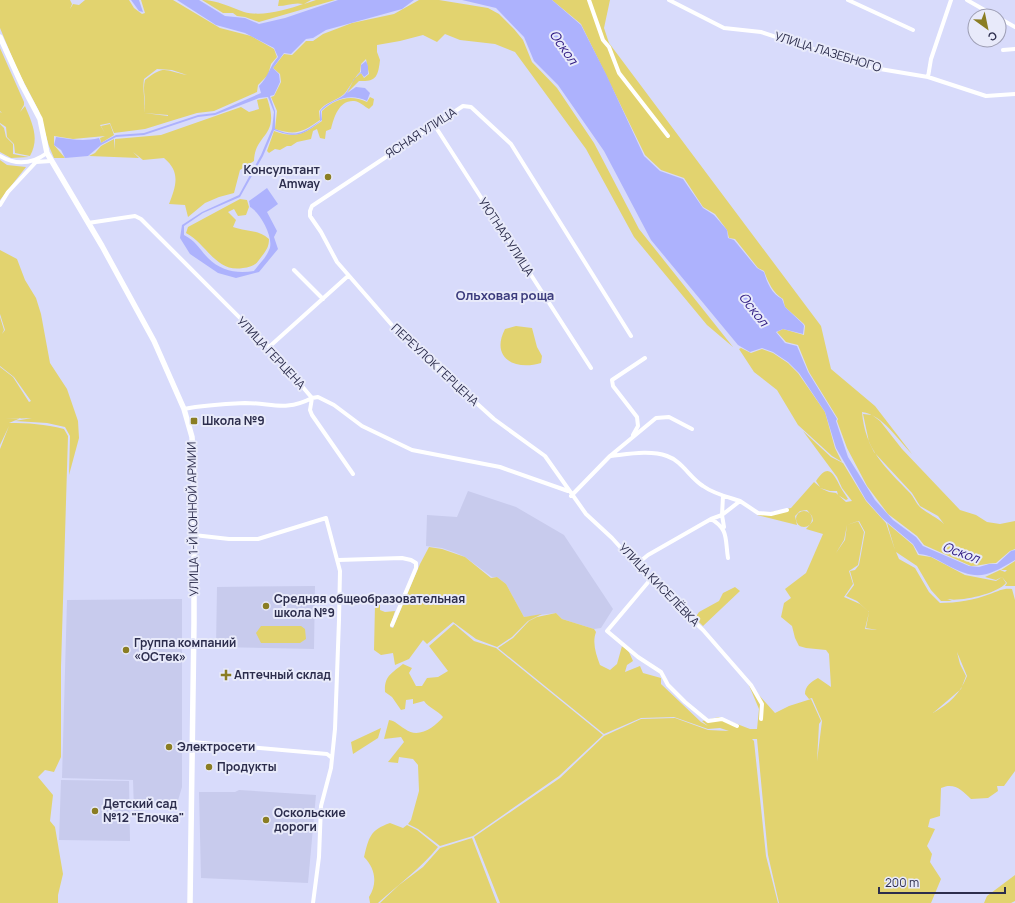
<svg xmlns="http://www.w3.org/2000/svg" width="1015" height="903" font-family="Manrope,sans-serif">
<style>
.built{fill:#c8cbed}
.green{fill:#e2d36f;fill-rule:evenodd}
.water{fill:#adb2fd}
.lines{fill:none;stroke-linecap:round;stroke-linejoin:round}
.minor{stroke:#fff;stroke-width:4}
.secondary{stroke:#fff;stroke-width:5.5}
.poi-dot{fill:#8a7d23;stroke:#e8eafa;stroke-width:1.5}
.labels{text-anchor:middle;stroke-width:4;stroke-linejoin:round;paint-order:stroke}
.street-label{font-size:12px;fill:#2c2d4c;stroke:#e8eafa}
.poi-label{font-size:12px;font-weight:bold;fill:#2c2d4c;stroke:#e8eafa;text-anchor:start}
.water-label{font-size:13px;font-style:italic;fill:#2a147f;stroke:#e8eafa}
.neighbourhood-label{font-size:13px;font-weight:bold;fill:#3c3c7d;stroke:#e8eafa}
</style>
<rect width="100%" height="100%" fill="#d8dbfb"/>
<path class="built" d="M468,491L516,507L564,535L613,609L601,628L594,629L562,619L556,613L524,617L506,584L497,577H492L465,557L456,553L442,548L426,546L427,515L457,517Z
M315,586L314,649L216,647L217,587Z
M182,599V787L176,807L134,811L133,780L62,778L67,600Z
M61,780L129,781L130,841L59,840Z
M239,790L316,795L308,883L201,878L199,792H235Z"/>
<path class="green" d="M0,0H70L72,4L70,9L73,4L79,5L85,0H129L134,8L142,14L145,13L141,0H173L220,28L251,36L274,49L277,57L271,64L268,75L258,85L257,92L214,111L197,113L174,120L173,109L174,120L145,129L114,133L110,123L100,125L105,133L101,126L110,124L114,135L101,143L100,138L105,136L73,139L54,136V145L65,158H54L49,146L39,111L17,69L0,28ZM157,69L172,70L187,75C165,71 165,64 145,80C142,91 147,101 144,113L168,115V116L144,113C146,101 142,91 144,79Z
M202,0C217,0 230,7 244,12C262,17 286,10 303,4C294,2 287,6 278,6L279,0H311L304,4L316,0H335L259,22L245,17L237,16L233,13H223Z
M419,0H439L488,8L499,14L514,29L523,40L532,62L557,88L594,143L639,229L733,347L707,325L634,237L586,149L515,52L495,44L460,40L445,34L437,42L423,35L400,41L377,45V52L380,60C378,77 376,82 359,81L347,93L354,79L361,73L364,78L369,74L366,59L361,64L360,72C353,79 348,91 343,95C334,102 327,101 319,111L320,120C303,132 296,136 275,129L277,111L271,97L274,96L281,82L280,74L273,68L284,54L292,55L306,41H313L323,34L352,23L394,14Z
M552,0H610L604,28L609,43L821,326L831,369L875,406L912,454C897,439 883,415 862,412C865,450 885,467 910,493C914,497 916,504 921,508C928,514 937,517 944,524L938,516L920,506L912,493L874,452L869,442L863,414L872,415L880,421L902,449L960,510L976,515L987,522L1000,524L1015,521V549L1010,551L996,563C987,563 980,566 971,566L924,545L917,536L888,514L867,486L847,448L837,421L838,419L809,372L798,345L786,342L777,332L783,329L804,335L805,326L804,324L785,307L783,299C773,293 768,282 764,271L758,268L735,239L729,238L727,230L715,214L703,207L684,178L661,170L645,155L581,24Z
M0,48L24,102V105L20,112L25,106C32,123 40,138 30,156L15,153L14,144L7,137L6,127L0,123V112L2,113L0,111Z
M370,97L374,99L373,105L369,109C365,107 359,101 354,101C339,100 334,117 331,129L326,131L325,139L320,138L317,129L313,131L311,139L297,142L291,146H287L280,150L275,149L269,153L267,151L274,131C296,139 304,134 322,121V111C335,99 350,94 367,102Z
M267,98C281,138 255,132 254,161L240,170L234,193L219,197L205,203L188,217L185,205L169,204C176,186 181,172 164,158L143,160L133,152L139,158L89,156L95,153L101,146L114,139V150L115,139L161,135L241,107L249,112L259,109L257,100Z
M0,124L4,128L6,137L13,144V154L29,157L11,158L0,152Z
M0,160L7,165L26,167L0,200Z
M240,199L247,200L249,207L246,215L238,216L234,209L228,212L236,220L233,227C247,232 257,229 269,239C269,248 265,252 259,260C255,266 250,267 243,268C216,273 207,244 186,233L188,227Z
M0,250L17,259L25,280L36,298L41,314L50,363L67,389L78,421L79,438L69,475L70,436L65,427L47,423L15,421L32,418L5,419L21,418L9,423C28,423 45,424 64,429L68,436L61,667V757L54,772L45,770L38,777L53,795L50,821L55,827L63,874L58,895V903H0V449L9,426L0,445V367L13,377L29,402L31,401L14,377L0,366V317L4,330L2,334L5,330L0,314Z
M516,326L532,328L537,347L542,356L541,363C515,371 490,358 505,329Z
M741,348L751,353L762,349L773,353L788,363L798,373L825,412L835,448L842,462L832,456L798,425L777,390L754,372L739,349Z
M803,431L831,457L843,463L866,501L886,523L895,550L887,523L913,545L918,555L931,557L965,575L996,581L1002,577L1006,583C997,594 960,602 947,599L952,601H941L931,590L917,566L896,552L899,559L915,568L929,592L940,603C956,603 975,600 990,594C999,591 1003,588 1012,589L1015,600V771L1004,786H997L998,791L988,798L971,799C962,790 954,782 941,788L940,816L930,819L928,827L935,829L927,846L932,854L930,862L941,879L931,903H779L768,855L757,739H752L754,741L766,856L778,903H500L474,837L560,778L604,736L641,719L675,718L708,730L729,731L720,728L708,729L674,717L641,718L604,734L498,648L513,638L529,621L537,617L556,613L562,619L594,629L596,632C592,643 596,654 600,665L610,670L617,664L622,646L628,650L633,661L627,665L625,672L640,666L643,673L661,678V684L701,722L708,726L702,721L719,717L750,729H757L759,709L748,683L775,713L789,706L811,699L821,721L819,724L817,761L822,721L812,698L809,699L805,694C805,686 811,682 818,678L831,687L829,654L826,650L806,648L799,646L795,638L792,626L781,617L784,603L791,598L785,589L806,573L823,534L806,529L813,521L812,516L807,510L800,511L795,516L797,525L757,515L791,508L814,482L820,487L816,481C829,461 834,475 841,488C843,492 846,495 848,499L846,500L838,495L837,491H830L820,488L829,492L836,493L846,502L852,501L842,488L837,477ZM858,521L847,525L845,540L836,553L844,540L847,525L859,521L865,532L859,565L855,570L850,571L854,585L846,596L857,601L869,612L866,628L877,630L865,629L869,612L860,604L844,597L853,584L849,571L858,565L864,532ZM957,652L967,676C960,694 950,703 933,713L961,689L966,676L960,664Z
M796 519a8 8 0 1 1 16 0a8 8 0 1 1-16 0Z
M429,547L442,549L465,557L491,578L497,577L506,584L524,617L542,614L528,621L512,637L497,647L476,639L453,622L427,644L423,640L409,659L395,665L393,653L381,655L374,650L375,605L380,604V610L385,612L395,611L390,627L393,628L420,564Z
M1015,561V586H1005L1007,583L1002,577L996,580L985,577L1000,570L1005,572L1007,570H1001Z
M735,587L740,591L703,626L695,618L699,612L719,601L723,593Z
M454,624L474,641L496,648L603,735L559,776L473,836L440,846L418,829L408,824L411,820L419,791L418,765L413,759L399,757L398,763L388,762L404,742L401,737L384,739L389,720C396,721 398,725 405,729C418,739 434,728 443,717C437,710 429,708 424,701L413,704V699L406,700L405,709L401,710L392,697L385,692C384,676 392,673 403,664L412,668L409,673L416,686H422L427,678L438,677L448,671L429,646Z
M261,626H301L305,629L306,639L300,643H261L256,633Z
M381,728L378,738L353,754L351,742Z
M390,823L403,828L407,825L417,830L438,847C421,868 399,884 378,903H370L369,897C378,883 375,868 364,857C369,837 370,830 390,823Z
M472,838L497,903H380L399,885L423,867L440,848Z
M1015,875V901L1011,903H984L987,896Z"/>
<path class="water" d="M131,0H139L143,12L139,11Z
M177,0H199L225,16L245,18L259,24L285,18L338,0H414L402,9L326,30L313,38L306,39L291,54L284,53L273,68L279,74L280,82L274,95L270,96L275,111V129C295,138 303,133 320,121V111C328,101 335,102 344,95C349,90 352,80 361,72V65L366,61L368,66V74L364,77L361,73L354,79L347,93L356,87L365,88L370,93L367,101C350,93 334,99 321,111L322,120C303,135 297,139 274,130L263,156L240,197L203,213L184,226V235C196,241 200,250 208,258C221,271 237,274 254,271C259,264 266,258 269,250C275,239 260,212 250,207L249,201L267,188L278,204L267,212L277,231L274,237L278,249L259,272L236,278L218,273L190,254L180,238L182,225L202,212L239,195L261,155L272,129L274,112L268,97L259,98L215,115L198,117L144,135L116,137L101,145L88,156L65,158L61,150L54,145L56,137C71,139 83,142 99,138L101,143L116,135L144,133L198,115L215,113L261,93L259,86C269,76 269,67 278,57L274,48L245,33L216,25Z
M462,0H552L581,25L606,74L644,156L660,171L683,179L703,208L714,215L727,230L728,238L734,240L757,268L764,272C767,283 772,294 782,299L785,307L803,324L804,326L803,334L783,329L776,332L785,343L797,346L808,372L837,419L836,421L848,457L875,500L893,520L916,537L923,546L969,566L979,567L989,564H997L1011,551L1015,550V560C985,578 977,581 945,564C936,559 930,555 919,554L913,544L882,518L866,500L836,448L825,412L799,373L788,362L773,352L762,348L750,352L738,345L651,240L604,151L558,85L534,61L524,37L496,8Z"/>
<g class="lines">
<path class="minor" d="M589,0L603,40L609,47L619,73L668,136
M669,0L724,28L761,32L868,67L928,77L986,96L1015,94
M848,0L913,30
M967,0L995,16
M999,18L1015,27
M1003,50L1015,49
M928,77L931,59L951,0
M435,126L591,368
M0,156C17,166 32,164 47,153
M0,205L8,192L36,162L51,161
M88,223L135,216L141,219L269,347L312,398L318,397L334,405L362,426L412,450L500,467L568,491
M294,270L323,299
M631,336L511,144L471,107L463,106L312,206L310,211V216L321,232L337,262L398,332L494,419L545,456L586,514L612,538L650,580L703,630L751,685L762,704L761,719
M269,347L348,276
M312,398L310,410L312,415L353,474
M184,409C204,405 224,404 245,403C272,403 285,412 312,398
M633,435L638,426L637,417L613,386L612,380L645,358
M611,456C629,454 650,450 667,456C682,461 690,478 703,486C714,494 728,497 740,501
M571,496L610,456L656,418L669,417L692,429
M723,496L722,515L724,527
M711,519C729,529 725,540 728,558
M194,535L229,539H258L326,518L340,571L339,620L335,729L331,768L321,806L319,857L313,903
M338,560L402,558L411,560L416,563V568L392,625
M637,564L648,555L711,519L722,515L740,501L758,513L771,514L787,510
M650,580L607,631L638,657L661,672L668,685L685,702L708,721L722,719L737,726
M192,742L327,754L332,758"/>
<path class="secondary" d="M0,37L22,85L40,119L47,153L102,246L154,341L184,409L192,437L194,478V623L190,903"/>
</g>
<g class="poi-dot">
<circle cx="328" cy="177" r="4"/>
<rect x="190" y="417" width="8" height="8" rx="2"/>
<circle cx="266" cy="606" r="4"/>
<circle cx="126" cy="650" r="4"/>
<path d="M224 669h4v4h4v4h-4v4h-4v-4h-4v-4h4z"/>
<circle cx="169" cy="747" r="4"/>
<circle cx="209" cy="767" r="4"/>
<circle cx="95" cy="811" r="4"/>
<circle cx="266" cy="820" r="4"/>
</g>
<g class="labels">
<g class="street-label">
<text transform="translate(828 52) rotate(17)" y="4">УЛИЦА ЛАЗЕБНОГО</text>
<text transform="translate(421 133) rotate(-33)" y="4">ЯСНАЯ УЛИЦА</text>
<text transform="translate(506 237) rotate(57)" y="4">УЮТНАЯ УЛИЦА</text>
<text transform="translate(271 353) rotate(47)" y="4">УЛИЦА ГЕРЦЕНА</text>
<text transform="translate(435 365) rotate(43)" y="4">ПЕРЕУЛОК ГЕРЦЕНА</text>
<text transform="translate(193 519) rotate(-91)" y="4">УЛИЦА 1-Й КОННОЙ АРМИИ</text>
<text transform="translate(659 585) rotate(46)" y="4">УЛИЦА КИСЕЛЁВКА</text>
</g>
<g class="poi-label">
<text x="320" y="174" text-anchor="end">Консультант<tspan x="320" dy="14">Amway</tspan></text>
<text x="202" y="425">Школа №9</text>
<text x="274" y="603">Средняя общеобразовательная<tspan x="274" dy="14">школа №9</tspan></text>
<text x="134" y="647">Группа компаний<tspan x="134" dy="14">«ОСтек»</tspan></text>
<text x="234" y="679">Аптечный склад</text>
<text x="177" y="751">Электросети</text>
<text x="217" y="771">Продукты</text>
<text x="103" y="808">Детский сад<tspan x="103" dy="14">№12 "Елочка"</tspan></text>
<text x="274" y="817">Оскольские<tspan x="274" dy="14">дороги</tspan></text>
</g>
<g class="water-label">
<text transform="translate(564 47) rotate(55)" y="5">Оскол</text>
<text transform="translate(754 309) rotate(52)" y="5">Оскол</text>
<text transform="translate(961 552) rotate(20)" y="5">Оскол</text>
</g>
<g class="neighbourhood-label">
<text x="505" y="300">Ольховая роща</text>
</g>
</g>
<g transform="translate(987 28) rotate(147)"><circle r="19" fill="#e8eafa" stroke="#9d9eb4"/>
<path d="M0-3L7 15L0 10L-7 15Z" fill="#8a7d23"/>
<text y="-6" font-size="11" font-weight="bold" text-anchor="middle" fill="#2c2d4c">С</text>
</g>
<path d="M879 887v6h126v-6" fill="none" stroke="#2c2d4c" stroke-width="2"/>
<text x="885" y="887" font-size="12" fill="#2c2d4c" stroke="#e8eafa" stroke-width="3" paint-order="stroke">200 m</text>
</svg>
